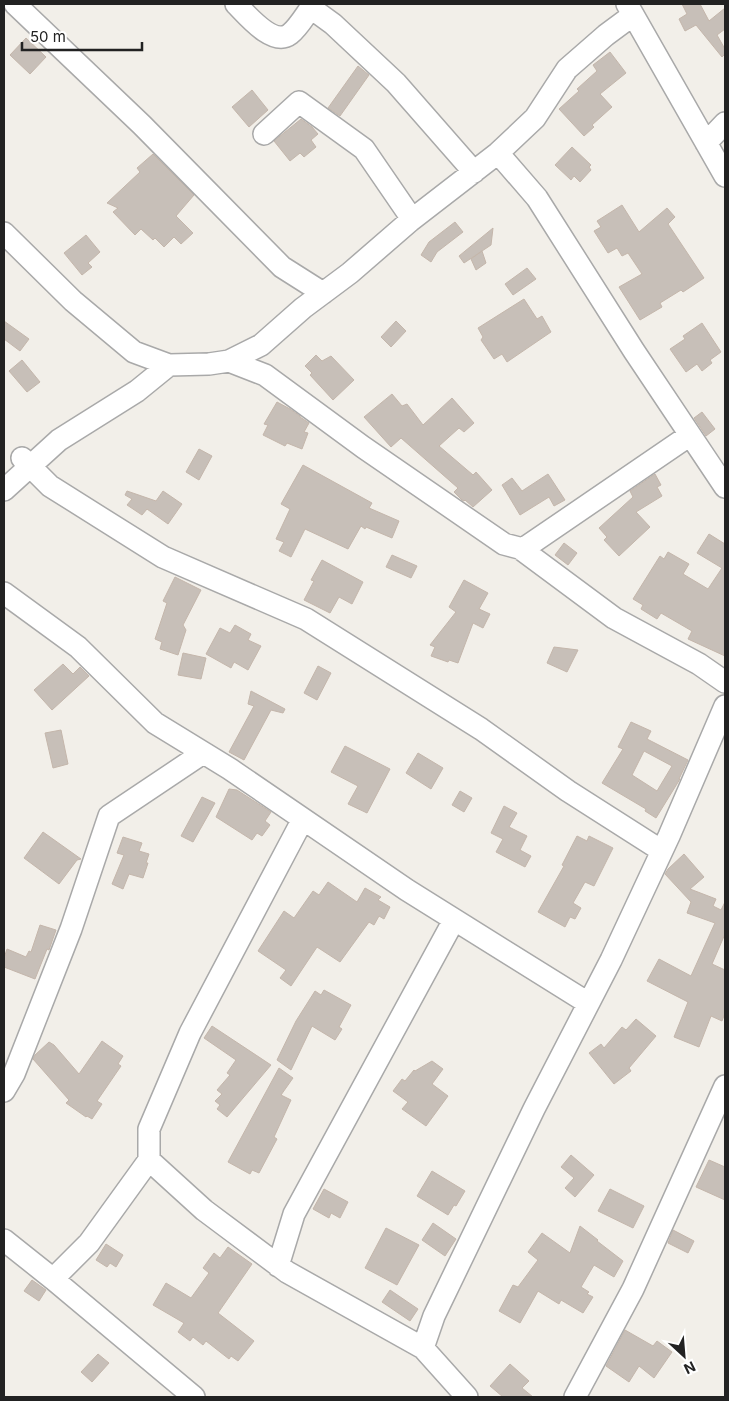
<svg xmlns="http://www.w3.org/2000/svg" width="729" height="1401" font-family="Inter,sans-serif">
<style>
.building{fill:#c7bfb8;stroke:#c4b6ab;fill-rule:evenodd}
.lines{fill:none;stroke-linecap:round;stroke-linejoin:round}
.minor-casing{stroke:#a9a9a9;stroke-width:24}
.minor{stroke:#fff;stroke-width:21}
</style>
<rect width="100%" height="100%" fill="#f2efe9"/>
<path class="building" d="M682,4H700L709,21L725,8V29L717,35L725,49V54L722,57L696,25L685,31L679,19L687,14Z
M26,38L46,57L30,74L10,55Z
M610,52L626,73L600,94L612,107L592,125L594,127L584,136L559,109L579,91L577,89L597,71L593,65Z
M358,66L369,75L340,116L328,108Z
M252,90L268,110L249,127L232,107Z
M301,119L312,127L318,134L311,140L316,147L304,157L300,153L290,161L274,141Z
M572,147L591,165L589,167L591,170L580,182L574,176L571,180L555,165Z
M153,154L194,195L176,216L193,233L181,244L174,237L164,247L155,238L153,240L141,229L135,235L113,212L118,208L107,203L140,172L137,168Z
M622,205L639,232L667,208L675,217L668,224L704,278L683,292L681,290L660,303L662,307L640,320L619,287L642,274L628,253L622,256L617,248L608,253L594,231L601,227L597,221Z
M455,222L463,232L437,252L431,262L421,255L429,242Z
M493,228L491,245L464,263L459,256Z
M86,235L100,252L88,263L92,267L82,275L64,253Z
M482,251L486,263L476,270L471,259Z
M527,268L536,279L513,295L505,284Z
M524,299L537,319L542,316L551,332L507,362L502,354L494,359L481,340L483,337L478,328Z
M4,321L29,339L20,351L4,339Z
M396,321L406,331L391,347L381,337Z
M702,323L721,352L710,360L712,363L702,371L697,364L686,372L670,349L685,339L683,336Z
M316,355L322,361L331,356L354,380L333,400L310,375L312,373L305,366Z
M22,360L40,382L27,392L9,371Z
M392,394L402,406L407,404L423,425L452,398L474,423L464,432L459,428L439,446L473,475L476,472L492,490L473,507L465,500L464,501L462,500L454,492L458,488L401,438L391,447L364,417Z
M277,402L290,409L300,416V417L309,423L304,432L308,433L302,449L287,443L285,446L263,435L268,425L264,424Z
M702,412L715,429L706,436L694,418Z
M199,449L212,456L199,480L186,472Z
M303,465L372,503L369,508L399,521L392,538L366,527L365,529L361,526L348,549L305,529L291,557L279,551L284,542L276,539L290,509L281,504Z
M548,474L565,500L554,506L549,497L520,515L502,485L512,478L522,491Z
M655,474L661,485L657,487L662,496L636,512L650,527L619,556L604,540L607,537L599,528L633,497L630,491Z
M127,491L156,501L163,491L182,504L168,524L147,509L142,515L127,505L132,499L125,495Z
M709,534L725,544V656L688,639L692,631L661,613L657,619L641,609L643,605L633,599L660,556L664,559L668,552L689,564L683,574L708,589L722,568L697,553Z
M564,543L577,553L568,565L555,555Z
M392,555L417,566L411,578L386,567Z
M322,560L363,582L352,604L339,597L330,613L304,600L314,581L311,580Z
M175,577L201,590L183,625L186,630L178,655L160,649L162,642L155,639L167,603L163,601Z
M464,580L488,593L479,609L490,614L483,628L473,623L458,663L449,660L448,662L431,656L435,647L430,645L456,612L449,607Z
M235,625L251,634L248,640L261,646L248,670L234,662L231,668L206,654L220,628L230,633Z
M554,647L578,650L567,672L547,663Z
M183,653L206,658L201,679L178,675Z
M63,664L73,674L80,667L89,676L52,710L34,690Z
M318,666L331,673L317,700L304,693Z
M251,691L285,709L283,713L271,710L244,760L229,752L254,706L248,704Z
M631,722L651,731L647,739L688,760L679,779H680L656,818L645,811L646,809L602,783L623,749L618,747ZM644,751L672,766L657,791L632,775Z
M61,730L68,764L53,768L45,733Z
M345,746L390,769L367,813L348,804L358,786L331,772Z
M418,753L443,768L431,789L406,773Z
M229,789L237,790L271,812L265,821L270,825L262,836L257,833L252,840L216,817Z
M460,791L472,798L464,812L452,805Z
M202,797L215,803L193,842L181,836Z
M504,806L517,813L509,827L527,836L520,850L531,856L525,867L496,852L503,839L491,833Z
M43,832L81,859L77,860L59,884L24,858Z
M577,836L587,841L589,836L613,848L594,886L585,882L573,903L581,908L575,919L570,917L565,927L538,912L564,866L562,865Z
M123,837L142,843L139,851L149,854L146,863H148L143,878L129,874L123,889L112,884L124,855L117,853Z
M684,854L704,877L690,889L716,899L713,906L721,910L725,902V934L712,964L725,970V1013L722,1021L711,1016L699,1047L674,1037L688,1002L647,981L659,959L691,976L715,923L687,913L691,902L665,874L668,869Z
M328,882L357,902L365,888L381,897L378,900L390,907L384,919L379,916L374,925L369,922L340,962L317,947L291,986L280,978L286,970L258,951L284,911L294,918L313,891L319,895Z
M40,925L56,930L49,950L47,949L35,979L4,967V958L7,949L26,957L29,951L31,952Z
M324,990L351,1005L339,1027L342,1029L335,1040L312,1026L291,1070L277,1060L296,1021L315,991L321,995Z
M636,1019L656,1036L629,1068L631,1071L614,1084L589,1053L601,1044L604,1048L622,1027L626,1030Z
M212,1026L271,1065L227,1117L217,1109L220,1105L215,1101L222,1094L217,1090L230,1075L227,1073L236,1060L204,1038Z
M102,1041L123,1056L118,1064L121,1066L97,1101L102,1104L92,1119L87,1116L86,1117L66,1103L69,1100L33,1059L35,1055L49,1042L54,1045L79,1074Z
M432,1061L443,1069L432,1084L448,1096L426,1126L402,1109L408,1102L393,1091L402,1079L405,1081L414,1070L415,1071Z
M279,1068L293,1078L281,1095L291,1100L274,1137L277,1139L259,1173L252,1170L250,1174L228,1162Z
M571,1155L594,1175L575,1197L565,1188L574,1178L561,1167Z
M709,1160L725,1167V1200L696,1187Z
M432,1171L465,1191L456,1206L454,1205L448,1215L417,1196Z
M324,1189L348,1202L340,1218L331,1213L329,1218L313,1209Z
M610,1189L644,1206L633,1228L598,1211Z
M433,1223L456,1239L445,1256L422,1240Z
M580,1226L598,1240L597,1241L623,1261L614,1277L594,1265L581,1287L589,1292L587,1294L593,1297L583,1313L561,1300L559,1304L538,1291L520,1323L499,1311L513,1285L518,1287L538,1260L528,1252L542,1233L570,1253Z
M386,1228L419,1245L397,1285L365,1268Z
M673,1230L694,1241L688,1253L668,1243Z
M106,1244L123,1255L116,1267L110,1263L107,1267L96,1260Z
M228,1247L252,1264L218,1313L254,1341L238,1361L231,1356L229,1359L206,1341L203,1345L193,1337L190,1341L178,1332L184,1323L153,1305L166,1283L191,1298L209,1273L203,1268L214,1253L220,1258Z
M32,1280L46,1290L39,1301L24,1291Z
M390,1290L418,1309L410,1321L382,1302Z
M625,1330L653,1346L657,1341L672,1352L654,1378L639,1366L629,1382L606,1366Z
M98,1354L109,1363L92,1382L81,1372Z
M510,1364L529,1381L522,1388L533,1397H503L490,1386Z"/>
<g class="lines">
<defs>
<path id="minor" d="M15,4L142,125L282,267L323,293
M236,4C247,15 273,47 290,34C300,26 306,13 314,4
M627,4L725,176
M311,8L333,24L396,83L474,172
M264,134L299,102L364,149L412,219
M706,143L725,123
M498,153L537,198L634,351L725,487
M4,233L73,301L134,352L169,365L209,364L229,361L261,345L303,308L350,273L410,221L498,153L535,118L567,69L606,35L633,15
M229,361L265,375L363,447L504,544L523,549L690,435
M22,458L50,486L163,557L306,619L481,729L568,791L662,851
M4,490L59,440L137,391L169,365
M521,549L614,618L699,664L725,682
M4,593L78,647L155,723L230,769L407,890L588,1003
M303,819L190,1033L149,1129V1160L204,1210L287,1272L423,1348
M4,1091L14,1074L71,929L109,816L203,753
M4,1240L53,1279L89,1243L149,1160
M278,1266L294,1214L454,920
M53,1279L194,1397
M467,1397L423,1348L434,1316L534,1109L611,960L669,836L725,706
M575,1397L633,1289L725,1086"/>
</defs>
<use href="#minor" class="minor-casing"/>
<use href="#minor" class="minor"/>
</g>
<rect width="729" height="1401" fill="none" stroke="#222222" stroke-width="10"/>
<g transform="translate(684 1356) rotate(154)" stroke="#ffffff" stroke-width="4" paint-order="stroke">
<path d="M0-4L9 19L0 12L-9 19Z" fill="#222222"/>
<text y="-8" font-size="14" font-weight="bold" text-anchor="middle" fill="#222222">N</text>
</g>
<path d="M22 42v8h120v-8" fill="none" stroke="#222222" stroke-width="2.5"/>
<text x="30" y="42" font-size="15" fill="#222222" stroke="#ffffff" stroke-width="4" paint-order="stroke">50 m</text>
</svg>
